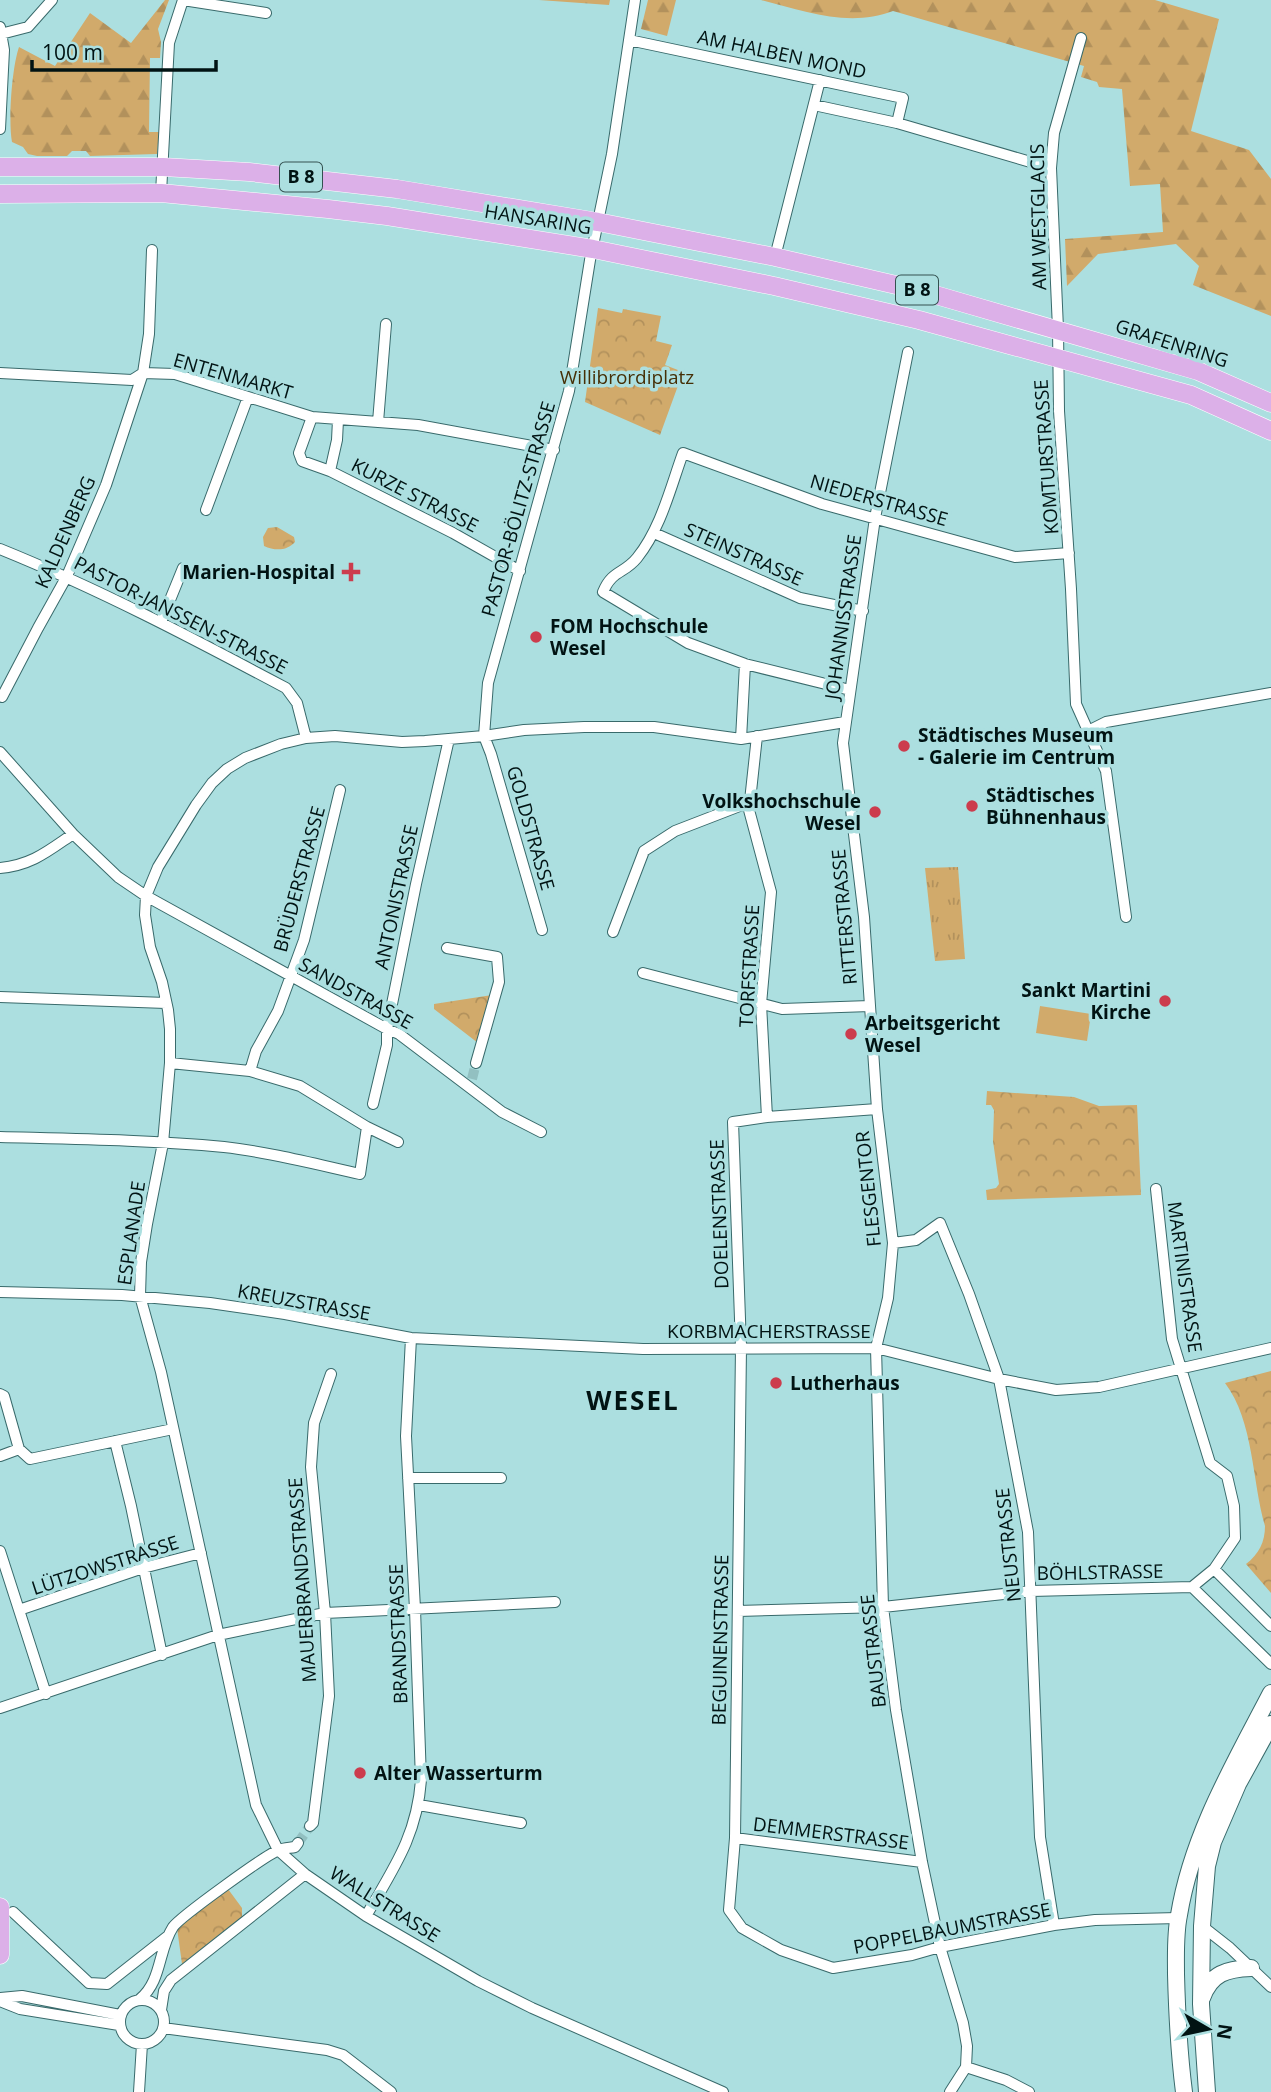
<svg xmlns="http://www.w3.org/2000/svg" width="1271" height="2092" font-family="'Open Sans',sans-serif">
<style>
.grass{fill:url(#grass-tufts)}
.forest{fill:url(#forest-firs)}
.park{fill:url(#park-crowns)}
.pitch{fill:#d1aa6b}
.lines{fill:none;stroke-linecap:round;stroke-linejoin:round}
.street-tunnel{stroke:#92c0c1;stroke-width:10;stroke-dasharray:10 5;stroke-linecap:butt}
.street-casing{stroke:#396a6b;stroke-width:12}
.secondary-casing{stroke:#396a6b;stroke-width:18}
.primary-casing{stroke:#fff;stroke-width:19}
.street{stroke:#fff;stroke-width:10}
.secondary{stroke:#fff;stroke-width:16}
.primary{stroke:#dcb0e8;stroke-width:18}
.poi-dot{fill:#cc3c4d;stroke:#acdfe0;stroke-width:2.5}
.labels{text-anchor:middle;stroke-width:7;stroke-linejoin:round;paint-order:stroke}
.shield{fill:#acdfe0;stroke:#345050;stroke-width:2}
.shield-label{font-size:18px;font-weight:bold;fill:#011313}
.street-label{font-size:19px;fill:#011313;stroke:#acdfe0}
.park-label{font-size:19px;fill:#452f06;stroke:#acdfe0}
.poi-label{font-size:19px;font-weight:bold;fill:#011313;stroke:#acdfe0;text-anchor:start}
.district-label{font-size:26px;font-weight:bold;letter-spacing:2px;fill:#011313;stroke:#acdfe0}
</style>
<defs>
<pattern id="grass-tufts" width="24" height="20" patternUnits="userSpaceOnUse" patternTransform="scale(1.75)"><rect width="24" height="20" fill="#d1aa6b"/><path d="M3 7l-1-3M5 7V3M7 7l1-3M15 17l-1-3M17 17v-4M19 17l1-3" fill="none" stroke="#b2915c"/></pattern>
<pattern id="forest-firs" width="22" height="20" patternUnits="userSpaceOnUse" patternTransform="scale(1.75)"><rect width="22" height="20" fill="#d1aa6b"/><path d="M5 1l3.5 6h-7zM16 11l3.5 6h-7z" fill="#b2915c"/></pattern>
<pattern id="park-crowns" width="20" height="18" patternUnits="userSpaceOnUse" patternTransform="scale(1.75)"><rect width="20" height="18" fill="#d1aa6b"/><path d="M2 6a3 3 0 1 1 6 0M12 15a3 3 0 1 1 6 0" fill="none" stroke="#b2915c"/></pattern>
</defs>
<rect width="100%" height="100%" fill="#acdfe0"/>
<path class="grass" d="M958,867L965,959L935,961L925,868Z"/>
<path class="forest" d="M165,0H169L158,29L161,42L160,58H150L149,132H159L157,154L90,156L86,151H72L67,156H37L28,154L23,147L12,142C8,121 12,67 19,47L55,66L90,13L131,43Z
M539,0H610L609,5Z
M648,0H676L667,36L641,29Z
M761,0H1155L1219,19L1191,131L1249,150L1271,179V316L1193,285L1199,266L1176,244L1098,254L1067,286L1065,239L1163,232L1160,184L1130,186L1122,89L1099,87L1097,82L1081,77L1084,66L893,11C849,28 804,11 761,0Z"/>
<path class="park" d="M598,308L622,313L623,309L661,316L656,341L672,345L665,365L683,372L660,435L585,402Z
M277,527L294,537L295,542C287,551 275,551 264,546L263,537L268,528Z
M492,995L478,1043L434,1009V1004Z
M987,1091L1074,1097L1099,1106L1137,1105L1141,1195L987,1200L986,1190L996,1188L999,1184L993,1141L994,1110L991,1105H986Z
M1271,1371V1593L1246,1564C1259,1554 1265,1542 1265,1526C1252,1482 1254,1421 1225,1383Z
M228,1889L242,1908V1917L182,1964L177,1928Z"/>
<path class="pitch" d="M1040,1006L1091,1014L1087,1041L1036,1033Z"/>
<g class="lines">
<path class="street-tunnel" d="M472,1079L476,1063
M298,1843L310,1826"/>
<defs>
<path id="street" d="M0,27L4,50L0,129
M1,34L28,27L52,0
M1081,38L1054,133L1051,168L1058,329L1059,411L1071,589L1076,704L1106,771L1126,917
M629,40L903,98L897,123
M814,105L897,123L1051,168
M161,193L169,43L183,0L266,13
M775,257L820,80
M908,352L875,518L843,743L864,917L877,1109L893,1243L888,1298L876,1348L883,1607L896,1710L922,1862L940,1947L963,2023L967,2046L966,2067
M0,373L132,380L143,373
M143,373L175,374L312,417L418,425L554,450
M312,417L299,453L302,461L330,471L337,440L338,420
M378,422L386,324
M330,471L453,533L520,571
M206,510L248,397
M654,533L800,598L863,611
M0,549C99,589 192,638 286,688L297,703L306,738
M161,622L183,568
M850,690L745,664L688,643L603,592C612,570 624,574 637,558C661,528 670,489 683,453L822,504L1015,557L1069,553
M2,697L38,628L67,576L106,485L143,373L149,334L152,250
M1088,731L1106,722L1271,693
M757,736L749,810L771,892L761,1004L767,1117
M741,739L745,664
M0,752L73,834L118,877L146,896L387,1029L399,1034L502,1112L541,1132
M0,868C32,865 48,851 73,834
M542,930L491,754L484,736L488,683L569,391L590,260L612,154L635,0
M613,932L644,851L675,831L750,802
M447,948L497,957L499,982L476,1063
M643,973L782,1009L870,1006
M0,997L166,1003
M170,1063L250,1071L300,1086L367,1127L398,1142
M250,1071L256,1051L278,1011L304,940L340,790
M373,1104L387,1045V1029L416,884L449,739
M877,1109L767,1117L733,1122L741,1347L735,1838L729,1910L742,1928L781,1950L833,1968L912,1955L940,1947L1054,1925L1095,1920L1178,1918
M0,1137C74,1139 149,1140 224,1147C269,1152 315,1164 360,1174L367,1127
M1156,1189L1172,1339L1210,1463L1227,1476L1234,1506L1235,1538L1214,1569L1192,1587
M893,1243L916,1240L940,1223L969,1294L999,1379L1028,1532L1040,1837L1054,1925
M0,1292L122,1295L210,1303L285,1314L411,1338L643,1349L876,1348L999,1379L1056,1390L1099,1387L1271,1348
M0,1394L4,1396L19,1449L30,1459L173,1429
M115,1441L131,1506L162,1655
M0,1456L19,1449
M408,1478H501
M0,1551L19,1610L143,1568L201,1553
M1214,1569L1271,1626
M1192,1587L1271,1664
M19,1610L46,1694
M738,1611L883,1607L1031,1591L1192,1587
M0,1708L218,1635L325,1613L555,1602
M419,1805L521,1823
M310,1826L313,1823L329,1696L325,1613L311,1467L314,1423L331,1374
M735,1838L922,1862
M13,1912L89,1983L107,1984L168,1936
M366,1916C393,1869 417,1836 421,1780L415,1609L406,1436L411,1338
M1202,1926L1230,1948L1271,1987
M0,1998L22,1996L120,2015
M140,1999C162,1981 158,1950 173,1927C180,1917 267,1854 279,1850C284,1848 290,1848 295,1847L298,1843
M120 2022a22 22 0 1 1 44 0a22 22 0 1 1-44 0Z
M0,2001L20,2009L119,2025
M161,2010L164,1991L171,1980L305,1874
M163,2028L327,2050L343,2055L391,2092
M966,2067L1006,2080L1029,2092
M139,2092L142,2044
M723,2092L532,2008L478,1981L366,1916L305,1874L278,1850L256,1805L161,1372L140,1296L141,1262L147,1224L163,1143L170,1063V1029L168,1010L162,982L150,947L145,915L146,896L158,867L196,805L212,783L227,769L245,758L281,744L306,738L335,736L402,742L425,741L484,736L524,730L584,727H654L741,739L845,722
M950,2092L966,2067"/>
<path id="secondary" d="M1202,1998C1211,1973 1227,1969 1251,1968
M1184,2092C1179,2053 1177,2014 1176,1974C1176,1955 1175,1934 1179,1915C1192,1835 1234,1764 1271,1693
M1207,2092L1201,2004L1202,1926L1207,1866L1213,1842L1238,1784L1271,1724"/>
<path id="primary" d="M0,167H163L249,172L397,189L598,222L775,257L922,291L1198,371L1271,403
M0,194L161,193L328,209L387,216L593,249L774,286L919,320L1191,395L1271,431
M0,1907V1955"/>
</defs>
<use href="#street" class="street-casing"/>
<use href="#secondary" class="secondary-casing"/>
<use href="#primary" class="primary-casing"/>
<use href="#street" class="street"/>
<use href="#secondary" class="secondary"/>
<use href="#primary" class="primary"/>
</g>
<g class="poi-dot">
<path d="M347.5 561.5h7v7h7v7h-7v7h-7v-7h-7v-7h7z"/>
<circle cx="536" cy="637" r="7"/>
<circle cx="904" cy="746" r="7"/>
<circle cx="972" cy="806" r="7"/>
<circle cx="875" cy="812" r="7"/>
<circle cx="1165" cy="1001" r="7"/>
<circle cx="851" cy="1034" r="7"/>
<circle cx="776" cy="1383" r="7"/>
<circle cx="360" cy="1773" r="7"/>
</g>
<g class="labels">
<g class="shield">
<rect x="280" y="162.5" width="42" height="29" rx="5"/>
<rect x="896" y="275.5" width="42" height="29" rx="5"/>
</g>
<g class="shield-label">
<text x="301" y="183">B 8</text>
<text x="917" y="296">B 8</text>
</g>
<g class="street-label">
<text transform="translate(782 54) rotate(12)" y="7">AM HALBEN MOND</text>
<text transform="translate(1038 217) rotate(-91)" y="7">AM WESTGLACIS</text>
<text transform="translate(538 219) rotate(9)" y="7">HANSARING</text>
<text transform="translate(1172 343) rotate(18)" y="7">GRAFENRING</text>
<text transform="translate(233 376) rotate(16)" y="7">ENTENMARKT</text>
<text transform="translate(1046 457) rotate(-94)" y="7">KOMTURSTRASSE</text>
<text transform="translate(415 495) rotate(27)" y="7">KURZE STRASSE</text>
<text transform="translate(879 500) rotate(16)" y="7">NIEDERSTRASSE</text>
<text transform="translate(518 509) rotate(-74)" y="7">PASTOR-BÖLITZ-STRASSE</text>
<text transform="translate(65 532) rotate(-66)" y="7">KALDENBERG</text>
<text transform="translate(744 554) rotate(24)" y="7">STEINSTRASSE</text>
<text transform="translate(181 615) rotate(27)" y="7">PASTOR-JANSSEN-STRASSE</text>
<text transform="translate(843 617) rotate(-82)" y="7">JOHANNISSTRASSE</text>
<text transform="translate(531 828) rotate(74)" y="7">GOLDSTRASSE</text>
<text transform="translate(299 879) rotate(-75)" y="7">BRÜDERSTRASSE</text>
<text transform="translate(396 897) rotate(-78)" y="7">ANTONISTRASSE</text>
<text transform="translate(844 917) rotate(-95)" y="7">RITTERSTRASSE</text>
<text transform="translate(749 966) rotate(-87)" y="7">TORFSTRASSE</text>
<text transform="translate(356 993) rotate(29)" y="7">SANDSTRASSE</text>
<text transform="translate(868 1189) rotate(-96)" y="7">FLESGENTOR</text>
<text transform="translate(719 1214) rotate(-92)" y="7">DOELENSTRASSE</text>
<text transform="translate(131 1233) rotate(-82)" y="7">ESPLANADE</text>
<text transform="translate(1185 1277) rotate(82)" y="7">MARTINISTRASSE</text>
<text transform="translate(304 1302) rotate(10)" y="7">KREUZSTRASSE</text>
<text x="769" y="1338">KORBMACHERSTRASSE</text>
<text transform="translate(1008 1545) rotate(-96)" y="7">NEUSTRASSE</text>
<text transform="translate(105 1565) rotate(-18)" y="7">LÜTZOWSTRASSE</text>
<text transform="translate(1100 1572) rotate(-1)" y="7">BÖHLSTRASSE</text>
<text transform="translate(302 1580) rotate(-94)" y="7">MAUERBRANDSTRASSE</text>
<text transform="translate(398 1634) rotate(-92)" y="7">BRANDSTRASSE</text>
<text transform="translate(720 1640) rotate(-89)" y="7">BEGUINENSTRASSE</text>
<text transform="translate(873 1651) rotate(-96)" y="7">BAUSTRASSE</text>
<text transform="translate(831 1833) rotate(7)" y="7">DEMMERSTRASSE</text>
<text transform="translate(385 1904) rotate(32)" y="7">WALLSTRASSE</text>
<text transform="translate(952 1928) rotate(-11)" y="7">POPPELBAUMSTRASSE</text>
</g>
<g class="park-label">
<text x="627" y="384">Willibrordiplatz</text>
</g>
<g class="poi-label">
<text x="335" y="579" text-anchor="end">Marien-Hospital</text>
<text x="550" y="633">FOM Hochschule<tspan x="550" dy="22">Wesel</tspan></text>
<text x="918" y="742">Städtisches Museum<tspan x="918" dy="22">- Galerie im Centrum</tspan></text>
<text x="986" y="802">Städtisches<tspan x="986" dy="22">Bühnenhaus</tspan></text>
<text x="861" y="808" text-anchor="end">Volkshochschule<tspan x="861" dy="22">Wesel</tspan></text>
<text x="1151" y="997" text-anchor="end">Sankt Martini<tspan x="1151" dy="22">Kirche</tspan></text>
<text x="865" y="1030">Arbeitsgericht<tspan x="865" dy="22">Wesel</tspan></text>
<text x="790" y="1390">Lutherhaus</text>
<text x="374" y="1780">Alter Wasserturm</text>
</g>
<g class="district-label">
<text x="633" y="1410">WESEL</text>
</g>
</g>
<g transform="translate(1208 2029) rotate(99)" stroke="#acdfe0" stroke-width="5" paint-order="stroke">
<path d="M0-5L12 26L0 18L-12 26Z" fill="#011313"/>
<text y="-10" font-size="19" font-weight="bold" text-anchor="middle" fill="#011313">N</text>
</g>
<path d="M32 60v10h184v-10" fill="none" stroke="#011313" stroke-width="3.5"/>
<text x="42" y="60" font-size="21" fill="#011313" stroke="#acdfe0" stroke-width="5" paint-order="stroke">100 m</text>
</svg>
